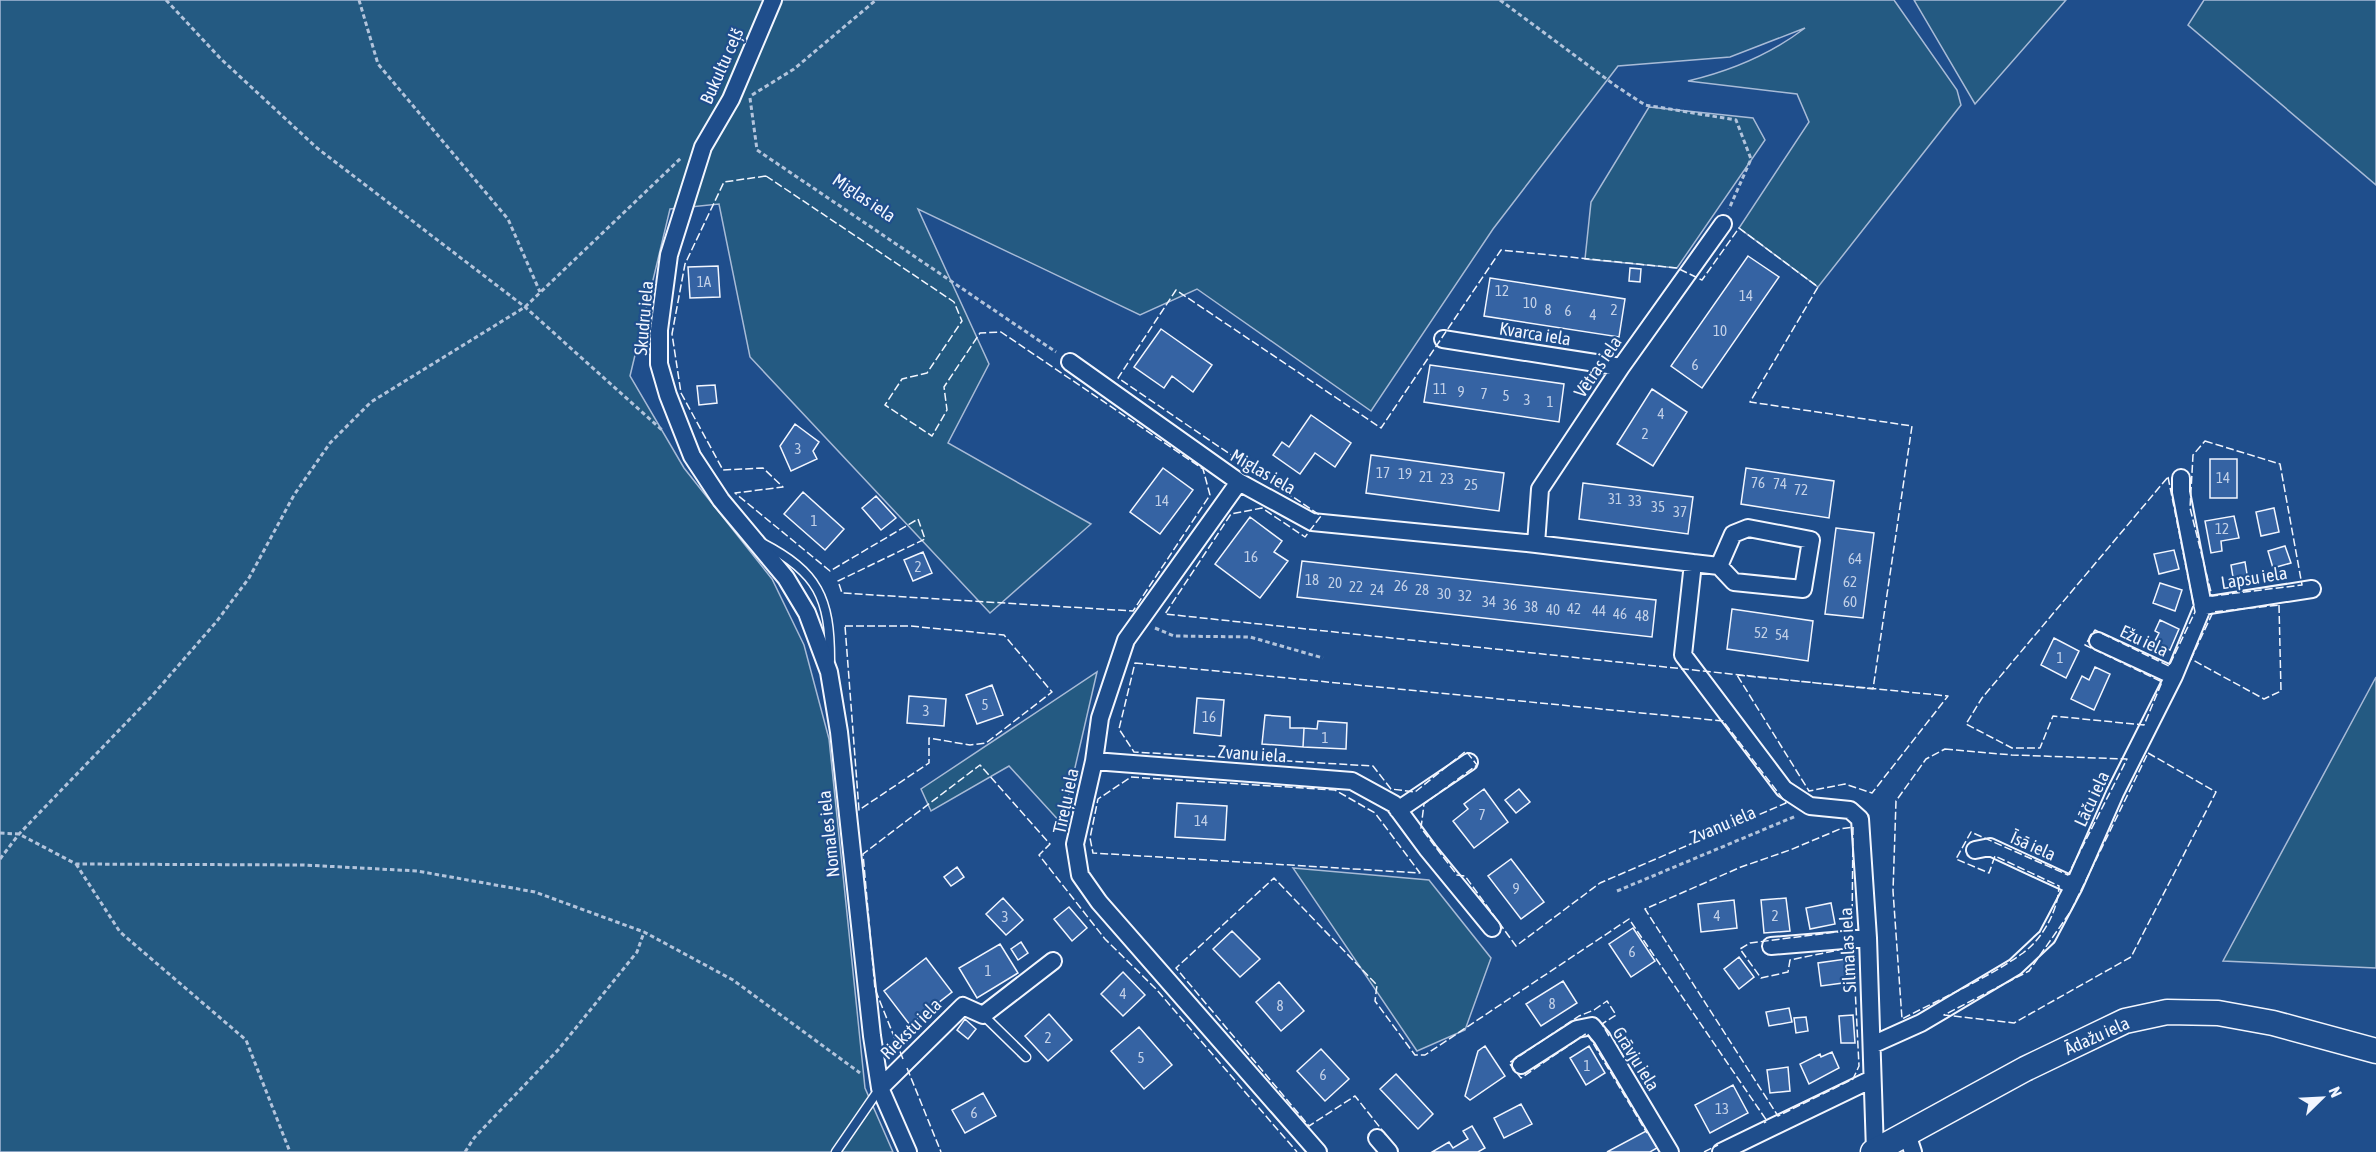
<svg xmlns="http://www.w3.org/2000/svg" width="2376" height="1152" font-family="'Asap Condensed',sans-serif">
<style>
.green{fill:#245a82;stroke:#a8bbd7;stroke-width:1.5}
.building{fill:#3563a3;stroke:#f2f6ff;stroke-width:1.5}
.lines{fill:none;stroke-linecap:round;stroke-linejoin:round}
.lane-casing{stroke:#f2f6ff;stroke-width:11}
.street-casing{stroke:#f2f6ff;stroke-width:20}
.secondary-casing{stroke:#f2f6ff;stroke-width:27}
.path{stroke:#b3c4dc;stroke-width:3;stroke-dasharray:4.5 3;stroke-linecap:butt}
.lane{stroke:#1f4e8c;stroke-width:8}
.street{stroke:#1f4e8c;stroke-width:16}
.secondary{stroke:#1f4e8c;stroke-width:24}
.fence{stroke:#f2f6ff;stroke-width:1.5;stroke-dasharray:8 3;stroke-linecap:butt}
.labels{text-anchor:middle;stroke-width:4.5;stroke-linejoin:round;paint-order:stroke}
.number-label{font-size:15px;fill:#c3d1e8}
.street-label{font-size:18px;fill:#f2f6ff;stroke:#1f4e8c}
</style>
<rect width="100%" height="100%" fill="#1f4e8c"/>
<path class="green" d="M0,0H1894L1957,90L1961,105L1818,287L1739,228L1809,122L1797,94L1688,81C1730,71 1771,54 1805,28L1730,57L1618,66L1493,229L1371,411L1197,289L1140,315L918,209L989,364L948,443L1091,524L990,613L750,357L719,204L670,209L630,376L684,468L772,579L804,645L829,739L865,1088L893,1152H0Z
M1914,0H2066L1975,104Z
M2204,0H2376V185L2188,25Z
M1649,107L1753,118L1765,140L1677,268L1585,259L1591,202Z
M1097,672L1062,824L1009,766L931,811L921,789Z
M2376,677V968L2223,961Z
M1293,868L1429,880L1491,958L1465,1030L1417,1051Z"/>
<path class="building" d="M1748,256L1779,277L1702,388L1671,366Z
M718,266L720,297L690,298L688,267Z
M1630,268L1641,269L1640,282L1629,281Z
M1490,278L1625,299L1619,337L1484,316Z
M1161,329L1212,365L1193,392L1172,376L1164,388L1134,367Z
M1430,365L1564,384L1559,422L1424,402Z
M715,385L717,403L699,405L697,386Z
M1652,389L1687,412L1653,466L1617,444Z
M1311,415L1351,443L1335,467L1315,453L1300,474L1273,455L1282,442L1289,447Z
M795,424L819,442L813,451L817,459L791,471L780,446Z
M1371,455L1504,473L1499,511L1366,493Z
M2210,459H2237V498H2210Z
M1163,468L1193,490L1160,534L1130,512Z
M1746,468L1834,481L1829,518L1741,504Z
M1583,483L1693,497L1688,534L1579,519Z
M803,492L844,529L825,550L784,514Z
M876,496L896,518L881,530L862,508Z
M2274,508L2279,532L2261,536L2256,512Z
M2234,516L2239,538L2221,541L2222,551L2211,553L2205,521Z
M1250,517L1282,541L1274,552L1288,561L1260,598L1215,564Z
M1836,528L1874,533L1863,618L1825,614Z
M2285,546L2291,563L2273,568L2268,551Z
M2174,550L2179,569L2159,574L2154,554Z
M923,552L932,573L913,581L904,560Z
M1302,561L1656,600L1652,637L1297,597Z
M2245,562L2248,580L2234,583L2231,565Z
M2160,583L2182,590L2175,611L2153,603Z
M1732,609L1813,621L1808,661L1727,649Z
M2160,620L2179,629L2170,650L2154,643L2159,633L2155,631Z
M2054,638L2079,651L2066,678L2041,665Z
M2095,667L2110,674L2094,710L2071,699L2082,676L2089,680Z
M992,685L1003,715L977,724L966,695Z
M909,696L946,699L944,726L907,723Z
M1197,698L1224,700L1221,736L1194,733Z
M1265,715L1290,717V728H1304L1303,747L1262,744Z
M1318,721L1347,723L1346,749L1303,747L1304,728L1317,729Z
M1484,789L1508,822L1474,848L1453,821L1468,809L1464,804Z
M1519,789L1530,802L1516,813L1505,800Z
M1177,803L1227,806L1225,840L1175,837Z
M1511,859L1544,902L1521,919L1488,876Z
M957,867L964,877L951,886L944,877Z
M1003,898L1023,920L1006,935L986,914Z
M1786,898L1790,931L1764,933L1761,900Z
M1734,900L1737,928L1701,932L1698,904Z
M1831,903L1835,924L1810,929L1806,908Z
M1069,907L1087,928L1072,941L1054,919Z
M1633,928L1655,961L1631,977L1609,944Z
M1232,931L1260,959L1240,977L1213,949Z
M1021,942L1028,953L1018,960L1011,949Z
M1000,944L1018,973L977,998L959,968Z
M1739,957L1754,977L1739,989L1724,969Z
M926,958L952,992L910,1025L884,991Z
M1846,959L1850,982L1821,986L1818,963Z
M1123,972L1145,995L1123,1016L1101,994Z
M1563,981L1577,1003L1541,1026L1526,1004Z
M1279,982L1304,1011L1281,1031L1256,1002Z
M1789,1008L1792,1022L1769,1026L1766,1012Z
M1049,1014L1072,1040L1048,1061L1025,1036Z
M1853,1015L1855,1043H1841L1839,1016Z
M1806,1017L1808,1031L1796,1033L1794,1018Z
M965,1019L976,1029L968,1039L957,1030Z
M1139,1027L1172,1065L1144,1089L1111,1051Z
M1485,1046L1505,1076L1470,1100L1465,1096L1478,1051Z
M1589,1046L1605,1073L1586,1085L1570,1058Z
M1321,1049L1349,1079L1325,1101L1297,1071Z
M1832,1052L1839,1068L1809,1084L1800,1064L1820,1054L1821,1057Z
M1788,1067L1790,1091L1770,1093L1767,1070Z
M1396,1074L1433,1114L1418,1129L1380,1089Z
M1733,1085L1748,1113L1710,1133L1695,1105Z
M983,1093L996,1116L965,1133L952,1110Z
M1521,1104L1532,1124L1504,1138L1494,1118Z
M1472,1126L1485,1148L1478,1152H1432L1449,1142L1453,1148L1468,1139L1463,1131Z
M1648,1130L1657,1148L1650,1152H1607Z"/>
<g class="lines">
<defs>
<path id="lane" d="M762,543C818,572 830,598 830,660
M983,1015L1026,1057
M836,1152L880,1088"/>
<path id="street" d="M773,0L731,99L703,147L669,255L659,330V364L668,395L692,456L721,500L786,578L807,613L829,672L839,732L872,1036L880,1088L908,1152
M1443,339L1621,367
M1070,362L1239,482L1312,522L1536,544L1693,563L1683,655L1784,789L1810,806L1850,810L1860,819L1868,938L1875,1151
M1239,482L1126,640L1100,718L1094,761L1075,844L1080,875L1099,902L1318,1152
M1536,544L1540,489L1621,367L1723,224
M1693,563L1719,566L1734,582L1803,589L1811,540L1748,528L1733,534L1719,566
M2203,606L2312,589
M2098,641L2174,676
M1094,761L1352,781L1394,804L1428,850L1492,928
M1398,810L1469,762
M1975,850L1990,847L2074,886
M1771,946L1868,938
M1872,1045L1921,1023L2015,967L2047,937L2074,886L2115,793L2174,676L2203,606L2181,492V478
M1521,1065L1577,1029L1592,1026L1602,1038L1670,1152
M880,1088L963,1006L983,1015L1053,961
M1907,1134L1913,1152
M1377,1138L1389,1152
M1721,1152L1872,1079"/>
<path id="secondary" d="M1873,1152L2025,1069L2125,1021L2167,1012L2218,1013L2273,1023L2376,1051"/>
</defs>
<use href="#lane" class="lane-casing"/>
<use href="#street" class="street-casing"/>
<use href="#secondary" class="secondary-casing"/>
<path class="path" d="M166,0L221,59L317,148L525,307L663,431
M359,0L378,64L508,219L540,292
M1500,0L1616,86L1645,105L1736,120L1751,159L1729,209
M752,95L794,69L876,0
M750,98L757,150L1056,352
M1155,628L1174,636L1250,637L1323,658
M0,833L19,834L76,864L304,865L417,871L535,892L644,932L733,980L860,1073
M0,859L19,834L151,697L217,621L249,578L294,495L330,443L371,402L525,307L681,158
M76,864L120,932L246,1040L290,1152
M1617,891L1796,816
M465,1152L474,1138L558,1050L637,952L644,932"/>
<use href="#lane" class="lane"/>
<use href="#street" class="street"/>
<use href="#secondary" class="secondary"/>
<path class="fence" d="M766,176L954,302L962,321L927,373L902,379L885,405L932,436L947,410L944,387L980,333L1001,332L1203,469L1210,495L1133,611L842,593L838,581L925,539L918,519L830,571L735,493L783,487L763,468L723,470L681,393L672,334L685,264L724,182Z
M1739,228L1818,287L1750,402L1912,426L1873,689L1165,614L1231,514L1262,508L1305,537L1321,516L1118,378L1176,290L1381,428L1501,250L1677,268L1702,280Z
M2205,441L2280,464L2302,585L2212,596L2190,508L2193,455Z
M2168,477L2195,612L2169,666L2095,630L2085,645L2162,682L2144,725L2053,716L2040,748H2012L1966,724L1982,698Z
M2279,605L2281,691L2264,699L2191,659L2213,612Z
M845,626H910L1004,635L1052,692L986,743L970,745L929,738V763L859,810Z
M1135,663L1723,721L1786,803L1600,883L1516,946L1465,876L1457,875L1421,828L1424,804L1477,765L1466,751L1415,792L1391,789L1373,766L1134,752L1119,729Z
M1737,675L1948,696L1872,793L1845,784L1809,791Z
M1945,749L2012,755L2127,759L2068,875L1971,832L1956,859L1989,873L1995,856L2059,886C2058,911 2043,938 2023,953C1988,978 1940,999 1902,1019L1893,891L1896,801L1926,759Z
M2148,753L2216,792L2131,957L2014,1023L1944,1015L2029,971L2071,911Z
M1131,777L1335,790L1375,813L1420,873L1093,853L1090,838L1098,799Z
M1853,827L1852,930L1750,943L1740,949L1761,978L1788,972L1790,960L1853,947L1859,1066L1853,1079L1778,1116L1645,909L1741,867L1790,850L1840,829Z
M1609,1036L1602,1024L1616,1015L1607,1001L1594,1010L1579,1016L1509,1063L1521,1078L1587,1033L1647,1133
M903,1059L875,989L863,854L980,765L1050,844L1039,855L1105,939L1156,989L1297,1152
M907,1068L941,1152
M1386,1135L1355,1096L1309,1126L1176,968L1274,878L1377,985L1375,1001L1415,1055H1425L1629,919L1767,1121L1764,1123
M1704,1152L1718,1145"/>
</g>
<g class="labels">
<g class="number-label">
<text x="704" y="287">1A</text>
<text x="1502" y="296">12</text>
<text x="1746" y="301">14</text>
<text x="1530" y="308">10</text>
<text x="1548" y="315">8</text>
<text x="1614" y="315">2</text>
<text x="1568" y="316">6</text>
<text x="1593" y="320">4</text>
<text x="1720" y="336">10</text>
<text x="1695" y="370">6</text>
<text x="1440" y="394">11</text>
<text x="1461" y="397">9</text>
<text x="1484" y="399">7</text>
<text x="1506" y="401">5</text>
<text x="1527" y="405">3</text>
<text x="1550" y="407">1</text>
<text x="1661" y="419">4</text>
<text x="1645" y="439">2</text>
<text x="798" y="454">3</text>
<text x="1383" y="478">17</text>
<text x="1405" y="479">19</text>
<text x="1426" y="482">21</text>
<text x="2223" y="483">14</text>
<text x="1447" y="484">23</text>
<text x="1758" y="488">76</text>
<text x="1780" y="489">74</text>
<text x="1471" y="490">25</text>
<text x="1801" y="495">72</text>
<text x="1615" y="504">31</text>
<text x="1162" y="506">14</text>
<text x="1635" y="506">33</text>
<text x="1658" y="512">35</text>
<text x="1680" y="517">37</text>
<text x="814" y="526">1</text>
<text x="2222" y="534">12</text>
<text x="1251" y="562">16</text>
<text x="1855" y="564">64</text>
<text x="918" y="572">2</text>
<text x="1312" y="585">18</text>
<text x="1850" y="587">62</text>
<text x="1335" y="588">20</text>
<text x="1401" y="591">26</text>
<text x="1356" y="592">22</text>
<text x="1377" y="595">24</text>
<text x="1422" y="595">28</text>
<text x="1444" y="599">30</text>
<text x="1465" y="601">32</text>
<text x="1489" y="607">34</text>
<text x="1850" y="607">60</text>
<text x="1510" y="610">36</text>
<text x="1531" y="612">38</text>
<text x="1574" y="614">42</text>
<text x="1553" y="615">40</text>
<text x="1599" y="616">44</text>
<text x="1620" y="619">46</text>
<text x="1642" y="621">48</text>
<text x="1761" y="638">52</text>
<text x="1782" y="640">54</text>
<text x="2060" y="663">1</text>
<text x="985" y="710">5</text>
<text x="926" y="716">3</text>
<text x="1209" y="722">16</text>
<text x="1325" y="743">1</text>
<text x="1482" y="820">7</text>
<text x="1201" y="826">14</text>
<text x="1516" y="894">9</text>
<text x="1717" y="921">4</text>
<text x="1775" y="921">2</text>
<text x="1005" y="922">3</text>
<text x="1632" y="957">6</text>
<text x="988" y="976">1</text>
<text x="1123" y="999">4</text>
<text x="1552" y="1009">8</text>
<text x="1280" y="1011">8</text>
<text x="1048" y="1043">2</text>
<text x="1141" y="1063">5</text>
<text x="1587" y="1071">1</text>
<text x="1323" y="1080">6</text>
<text x="1722" y="1114">13</text>
<text x="974" y="1118">6</text>
</g>
<g class="street-label">
<text transform="translate(722 66) rotate(-66)" y="6">Bukultu ceļš</text>
<text transform="translate(864 198) rotate(34)" y="6">Miglas iela</text>
<text transform="translate(644 318) rotate(-85)" y="6">Skudru iela</text>
<text transform="translate(1535 334) rotate(9)" y="6">Kvarca iela</text>
<text transform="translate(1598 367) rotate(-56)" y="6">Vētras iela</text>
<text transform="translate(1263 472) rotate(30)" y="6">Miglas iela</text>
<text transform="translate(2254 578) rotate(-9)" y="6">Lapsu iela</text>
<text transform="translate(2144 641) rotate(25)" y="6">Ežu iela</text>
<text transform="translate(1252 754) rotate(4)" y="6">Zvanu iela</text>
<text transform="translate(2092 799) rotate(-65)" y="6">Lāču iela</text>
<text transform="translate(1066 801) rotate(-78)" y="6">Tīreļu iela</text>
<text transform="translate(1723 825) rotate(-23)" y="6">Zvanu iela</text>
<text transform="translate(829 834) rotate(-96)" y="6">Nomales iela</text>
<text transform="translate(2033 846) rotate(24)" y="6">Īsā iela</text>
<text transform="translate(1848 950) rotate(-93)" y="6">Silmalas iela</text>
<text transform="translate(911 1029) rotate(-45)" y="6">Riekstu iela</text>
<text transform="translate(2097 1036) rotate(-24)" y="6">Ādažu iela</text>
<text transform="translate(1636 1059) rotate(58)" y="6">Grāvju iela</text>
</g>
</g>
<g transform="translate(2322 1098) rotate(66)" stroke="#1f4e8c" stroke-width="4.5" paint-order="stroke">
<path d="M0-4.5L10 22L0 15L-10 22Z" fill="#f2f6ff"/>
<text y="-9" font-size="16" font-weight="bold" text-anchor="middle" fill="#f2f6ff">N</text>
</g>
</svg>
